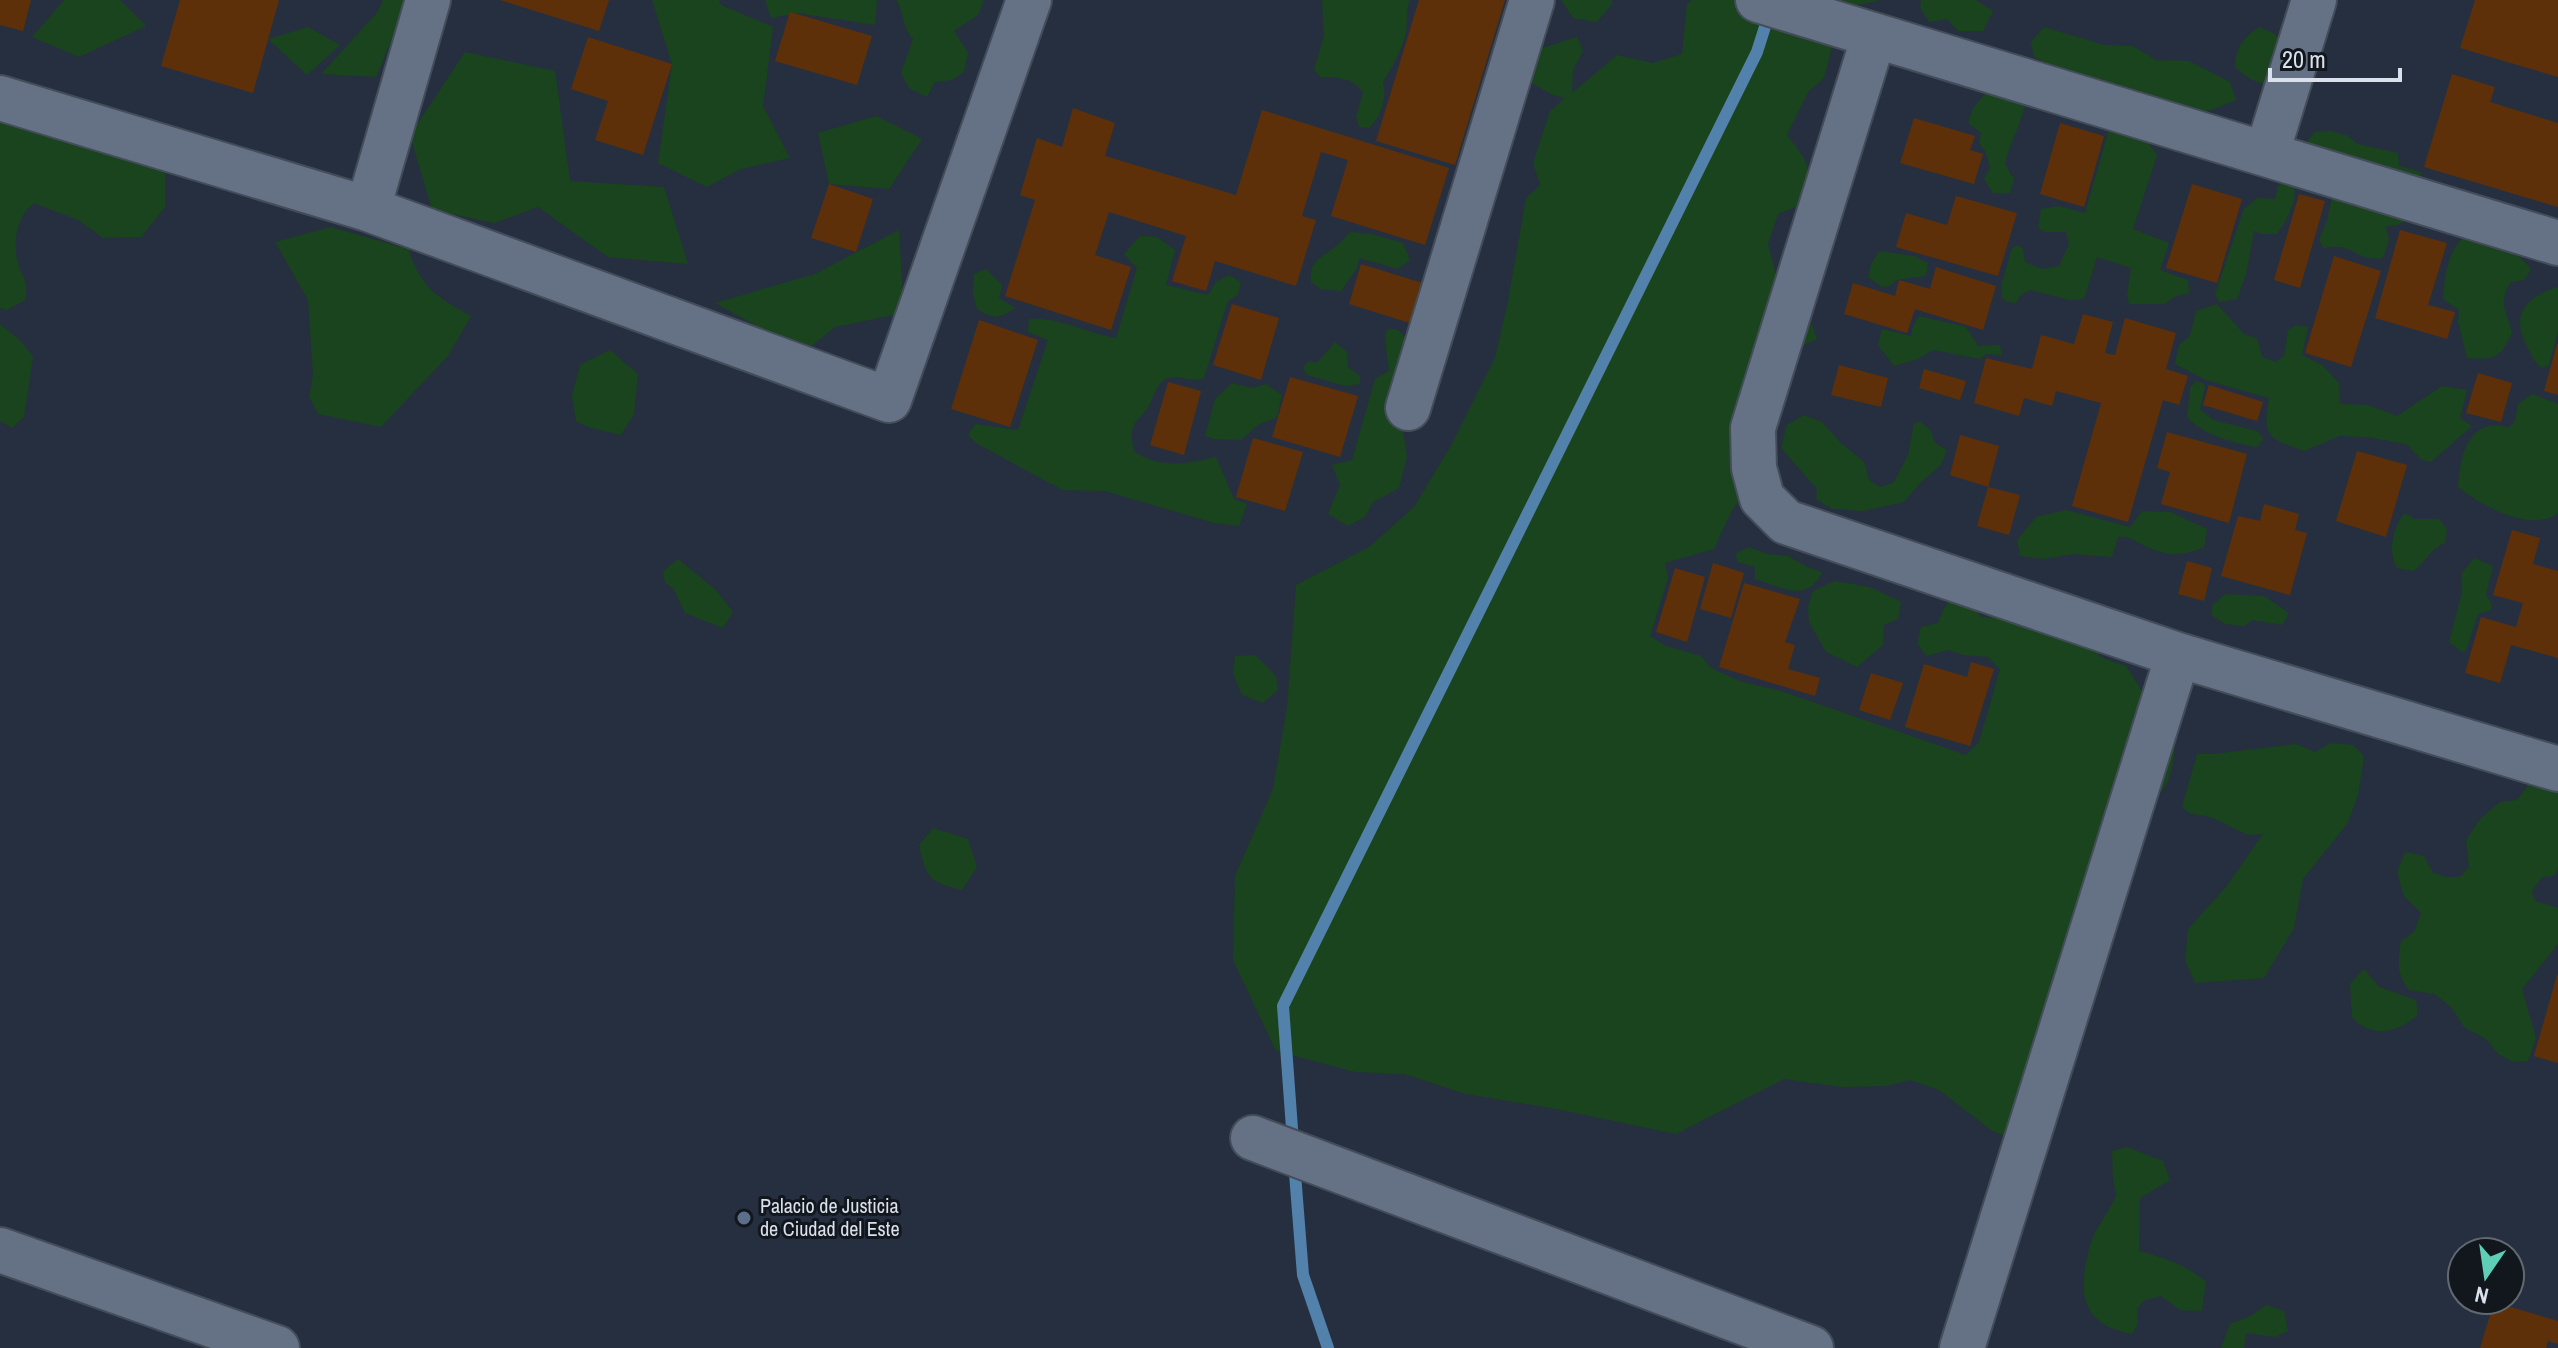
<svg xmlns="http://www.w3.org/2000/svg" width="2558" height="1348" font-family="'Archivo Narrow',sans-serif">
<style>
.green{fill:#1a441d}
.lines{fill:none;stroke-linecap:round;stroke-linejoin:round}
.stream{stroke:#5281ab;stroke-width:12}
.building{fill:#5e300a}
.minor-casing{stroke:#434c59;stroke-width:48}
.minor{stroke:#657184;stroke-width:44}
.service-dot{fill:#5c6f8a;stroke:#12171e;stroke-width:3}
.labels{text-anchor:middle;stroke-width:6;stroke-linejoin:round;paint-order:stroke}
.poi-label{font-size:20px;fill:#dae1ec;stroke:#12171e;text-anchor:start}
</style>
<rect width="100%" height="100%" fill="#252f3f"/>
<path class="green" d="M64,0H120L146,26L79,57L32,37Z
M383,0H408L376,77L321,74L377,13Z
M652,0H719L721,5L773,27L763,106L790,158L741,169L707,187L658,163L672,64Z
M765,0H877L875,25L797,13L771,18Z
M896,0H984L978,15L954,31L968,53L964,72L952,80L935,82L927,97L909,88L901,73L913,39C901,25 905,14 896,0Z
M1322,0H1410C1405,11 1408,21 1406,33C1402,50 1392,67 1383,82C1387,98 1382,116 1369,128L1359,127L1356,116L1363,93C1355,78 1336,77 1320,77L1314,69L1324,36Z
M1561,0H1612V4L1597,22L1573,18Z
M1692,0H1881L1842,8L1824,78L1808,92L1787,135C1811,166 1811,165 1803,204L1778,214L1768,244L1778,283L1803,301L1817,339L1778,357L1746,490L1731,512L1714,549L1665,563L1668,578L1650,636L1666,646L1701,656L1711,668L1742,682L1781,691L1966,755L1979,742L2000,669L1988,657L1963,655L1948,650L1926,656L1917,643L1921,627L1938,623L1943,610L1951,598L1971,604L1981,617L1999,618L2023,615L2090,643L2100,657L2126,666L2145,696L2159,743L2175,750C2169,786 2168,790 2137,812L2141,851L2120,911L2099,990L2042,1153L1991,1130L1939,1090L1910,1080L1886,1086L1842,1087L1784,1079L1676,1134L1551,1108L1466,1094L1404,1074L1355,1072L1276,1051L1233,960L1235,876L1273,789L1287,707L1296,585L1369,547L1414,507L1452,444L1495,358L1508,301L1526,198L1540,185L1533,163L1550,111L1565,98L1553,95L1528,81L1500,187L1482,190L1472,130L1484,80L1505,39L1536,32L1542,48L1577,37L1583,51L1573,70L1572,93L1617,55L1653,63L1682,54L1687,4Z
M1921,0H1976L1993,11L1983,31H1958L1947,19L1929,22L1920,7Z
M308,27L340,45L307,75L268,39Z
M2044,27L2104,45L2133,46L2156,60L2189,61L2230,82L2236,100L2214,109L2188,115L2065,72L2034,57L2031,42Z
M2259,27L2275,34L2284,46L2269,86L2252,80L2235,68C2235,49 2243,37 2259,27Z
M465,52L555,71L570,181L664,187L688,264L608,257L538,207L494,223L432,210L410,135Z
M1994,83L2025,91C2027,118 2010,139 2005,164L2014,179L2010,193H1993L1984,179L1990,167L1985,151L1979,143L1981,133L1968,123L1973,108Z
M0,97L165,161V207L141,237L103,238L78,220L34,203C17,216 12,242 18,263C23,282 29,277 25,300L7,310L0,308Z
M876,116L922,139L889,189L829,184L818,133Z
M2109,120L2136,126L2157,155L2133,229L2169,243L2160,270L2188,280L2189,293L2174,297L2165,304H2129L2127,294L2131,268L2097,257L2084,299L2070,300L2030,290L2021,295L2016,303L2007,302L2001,297L2002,283L2012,248L2018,245L2023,249L2025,262L2042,269L2059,266L2069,244L2066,232H2045L2038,228L2041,209L2059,206L2085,213L2108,133Z
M2330,131L2346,135L2358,144L2398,153L2399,166L2421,172V178L2415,184L2304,146L2314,132Z
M2283,182L2294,185C2297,202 2287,220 2277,234H2261L2254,231L2246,274L2237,299L2219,302L2215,294L2244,209L2257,198L2275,199L2278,186Z
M2333,192L2407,220L2397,225L2386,226L2389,240L2383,258C2355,262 2355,242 2324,248L2319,240L2327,220Z
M331,227L408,249C422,289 435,296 471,316L448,356L381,427L318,414L309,397L313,375L308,300L275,242Z
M899,230L904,313L835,327L804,352L715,303L815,274Z
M1350,232L1372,234L1403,243L1410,260L1398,269L1359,258L1357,268L1341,291L1321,289L1311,282C1308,261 1321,258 1335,247C1341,242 1345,237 1350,232Z
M1140,236L1157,237L1175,250L1166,285L1208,295L1216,282L1229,275L1241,282L1238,295L1228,301L1204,378C1192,383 1185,376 1173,377C1154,380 1155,399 1146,410C1141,418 1134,421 1132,431C1131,437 1133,445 1134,451C1158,469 1188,464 1216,457L1234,499L1247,504L1239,526L1214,523L1105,491L1062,490L976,443L968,435L975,424L1018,430L1048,340L1028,332L1029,319C1059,317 1086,333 1116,338L1137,268L1124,254Z
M2464,237C2488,243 2518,248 2531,270L2524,280L2511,282C2497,304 2507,311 2512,333C2500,359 2494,360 2467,358L2458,321L2459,310L2443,299C2444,278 2448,250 2464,237Z
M1879,251L1914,256L1928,263L1926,276L1896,280L1890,286L1882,287L1868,277L1871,264Z
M986,269L1002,285L999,298L1015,308C1000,319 993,319 977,309L973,294L974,274Z
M2558,287V331L2549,365L2542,368C2534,363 2532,356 2528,348C2509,315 2526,296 2558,287Z
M2217,304L2245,335L2257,338L2262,357L2276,362L2284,356L2288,330L2296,325L2308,327L2302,355L2322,365L2339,383L2340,404L2368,405L2397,416L2442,386L2467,390L2460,418L2472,426L2431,462L2422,460L2406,444L2367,437L2340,436L2304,451C2268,438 2262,437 2269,398L2206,380L2175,364L2179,345L2190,336L2196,311Z
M1919,316L1966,327L1978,346L2000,345L2002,355L1985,354L1980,359L1933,350L1918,359L1894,366L1878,345L1882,329L1911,336L1913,326Z
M0,324L21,341L33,357L24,417L12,428L0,421Z
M1387,329H1396L1413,343L1402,424L1407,457L1399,488L1373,502L1365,517L1348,526L1328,514L1340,485L1332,465L1352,460L1375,379L1389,371L1385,340Z
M1335,342L1347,352L1348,367L1360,376V384L1345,386L1307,375L1303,367L1309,361L1317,363Z
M610,350L638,374L634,414L621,435L588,427L576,421L572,395L580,365Z
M2196,381L2203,383L2205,387L2200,409L2213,420L2257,431L2263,438L2258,447C2235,444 2201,434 2187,417L2190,388Z
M1232,383L1251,388L1266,384L1282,395L1277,417L1258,425L1241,440L1214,439L1205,436L1215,399Z
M2532,394L2558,404V513C2531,534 2481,505 2458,487C2460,465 2463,432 2489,426C2494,424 2503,427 2509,427L2515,421L2518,404Z
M1804,415L1822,422L1840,442L1864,462L1869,480L1880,487L1894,482L1908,455L1914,423L1921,422L1931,431L1935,443L1947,450L1940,466L1920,483L1904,502L1863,511L1832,509L1816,499L1817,489L1781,448L1787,425Z
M2066,510L2130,527L2142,511L2170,512L2207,529L2204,547C2182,557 2164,556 2141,544C2131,539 2129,536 2118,537L2112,557L2074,554L2044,559L2020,556L2017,540L2036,517Z
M2404,513L2415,519H2439L2447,529L2445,543C2431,548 2425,562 2414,571L2397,568C2387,550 2393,529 2404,513Z
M1749,547L1767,554L1788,556L1807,567L1822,572C1808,604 1781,587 1755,579V567L1738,562L1735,554Z
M2474,558L2493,566L2486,595L2492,604L2491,610L2478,614L2466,650L2462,652L2449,642L2462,592L2461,574Z
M678,559L717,591L733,612L723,628L685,613L673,588L665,583L663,571Z
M1835,581L1870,587L1901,602L1898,619L1884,625L1883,645L1857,667L1826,652L1809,622L1808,607L1813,591Z
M2226,594L2264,596L2289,613L2282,625L2252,620L2244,626L2225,624L2211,615L2213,604Z
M1255,655L1276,676L1278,690L1263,703L1242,695L1233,674L1235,656Z
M2331,743L2353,745L2364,756L2358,796L2347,824L2303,879L2294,928L2264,978L2195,983L2185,960L2188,929L2226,887L2263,834L2248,835L2213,818L2189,813L2182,807L2197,754H2213L2296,744L2315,752Z
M2533,769L2558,775V868L2555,876L2542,877L2532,891L2535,901L2558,908V944L2522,989L2536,1038L2528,1061L2513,1062L2498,1054L2486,1039L2464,1027L2451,1007L2434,994L2409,990C2396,974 2398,961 2401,941L2414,932L2421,913L2404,896L2397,872L2405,852L2424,856L2433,873L2446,877H2460L2469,867L2466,840L2480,819L2500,802L2517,800L2526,788Z
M933,828L968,839L977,867L962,890C928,881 927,879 919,845Z
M2364,969L2379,987L2416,1000L2418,1015C2396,1033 2372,1039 2352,1017L2350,984Z
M2127,1147L2163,1161L2170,1180L2140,1198L2139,1251C2164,1258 2185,1264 2206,1282L2202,1311L2180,1310L2161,1296L2145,1300L2137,1308L2138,1323L2132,1334C2090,1326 2078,1304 2086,1263C2088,1256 2089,1246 2092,1239C2099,1224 2109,1211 2116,1196L2113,1179L2112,1151Z
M2266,1305L2284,1311L2288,1331L2275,1337L2246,1333L2244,1348H2221L2230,1324L2250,1316Z"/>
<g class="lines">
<path class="stream" d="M1293,1142L1283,1006L1757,52L1770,11
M1294,1161L1303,1275L1328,1348"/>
</g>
<path class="building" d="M0,0H31L23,31L0,25Z
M180,0H279L253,93L161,66Z
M500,0H609L599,31Z
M1419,0H1505L1455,165L1376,141Z
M2475,0H2558V77L2460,48Z
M790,12L872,36L857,85L775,61Z
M588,37L672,64L643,155L595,140L608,101L571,89Z
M2452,74L2495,87L2490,102L2558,123V207L2424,167Z
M1073,108L1115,123L1105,156L1236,195L1262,110L1449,168L1425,245L1331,216L1348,160L1321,152L1302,216L1316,220L1296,286L1215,261L1206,291L1172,281L1186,236L1109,212L1095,255L1131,267L1111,330L1005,296L1035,200L1020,195L1037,138L1062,147Z
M1914,118L1975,136L1970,150L1983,154L1974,184L1900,163Z
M2060,123L2104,136L2084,207L2040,194Z
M829,184L873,199L856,252L811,238Z
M2192,184L2242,199L2217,283L2166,268Z
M2299,194L2325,201L2300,288L2274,280Z
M1956,196L2017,213L1998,276L1896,247L1906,213L1947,225Z
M2400,230L2447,243L2428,305L2455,312L2447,339L2375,318Z
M2334,256L2381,271L2351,367L2305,353Z
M1361,264L1429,285L1416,325L1349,304Z
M1936,267L1996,286L1983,330L1915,309L1907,333L1844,314L1853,283L1895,296L1899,280L1930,289Z
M1232,304L1279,318L1261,380L1213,365Z
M2083,314L2113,322L2105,353L2115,355L2125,318L2176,333L2166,369L2188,376L2179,405L2163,400L2128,522L2072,506L2101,403L2056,391L2052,406L2024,398L2019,416L1974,403L1986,358L2032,369L2041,335L2074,344Z
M979,320L1038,340L1010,427L951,409Z
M2557,344H2558V395L2544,391Z
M1839,365L1888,378L1881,407L1831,395Z
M1924,369L1966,381L1960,400L1919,388Z
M2478,373L2512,383L2501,422L2466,413Z
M1290,377L1358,396L1340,457L1272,437Z
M1168,382L1201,391L1184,455L1150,445Z
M2209,385L2263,402L2257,421L2203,405Z
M2167,432L2247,454L2229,523L2161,504L2170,472L2157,468Z
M1960,435L1999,446L1988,487L1950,475Z
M1253,438L1303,452L1285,511L1236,497Z
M2357,451L2407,465L2386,537L2336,521Z
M1988,487L2020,495L2009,535L1977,526Z
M2264,504L2299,514L2295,530L2307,533L2290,595L2221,576L2238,516L2260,521Z
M2512,530L2540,538L2533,564L2558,571V658L2511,645L2500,683L2465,673L2481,617L2516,627L2523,603L2493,595Z
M2187,561L2212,568L2204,601L2178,594Z
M1713,563L1744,573L1731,618L1700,609Z
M1675,568L1705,577L1687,642L1656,632Z
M1744,583L1800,599L1785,642L1795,645L1788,669L1820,678L1815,696L1719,667Z
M1971,662L1994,669L1970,746L1905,727L1924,664L1967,677Z
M1871,673L1903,683L1890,720L1859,710Z
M2557,975H2558V1063L2534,1056Z
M2494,1302L2558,1321V1344L2548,1341L2546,1348H2480Z"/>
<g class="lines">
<defs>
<path id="minor" d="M1758,0L2558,243
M1874,36L1753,428L1754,468L1762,498L1786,522L2178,655L2558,769
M0,98L368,209L889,400L1029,0
M2267,153L2314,0
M368,209L428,0
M1408,408L1532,0
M1253,1138L1811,1348
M0,1250L277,1348
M1962,1348L2178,655"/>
</defs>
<use href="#minor" class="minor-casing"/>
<use href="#minor" class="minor"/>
</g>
<circle class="service-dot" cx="744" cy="1218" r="8"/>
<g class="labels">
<g class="poi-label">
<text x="760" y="1213">Palacio de Justicia<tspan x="760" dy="23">de Ciudad del Este</tspan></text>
</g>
</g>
<g transform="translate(2486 1276) rotate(193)"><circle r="38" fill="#12171e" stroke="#626870" stroke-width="2"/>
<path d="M0-6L14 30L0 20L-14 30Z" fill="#5eceb7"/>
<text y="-12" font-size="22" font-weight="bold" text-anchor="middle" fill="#dae1ec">N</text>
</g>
<path d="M2270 68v12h130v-12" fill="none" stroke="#dae1ec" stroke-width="4"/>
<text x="2282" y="68" font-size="24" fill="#dae1ec" stroke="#12171e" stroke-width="6" paint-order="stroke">20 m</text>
</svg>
